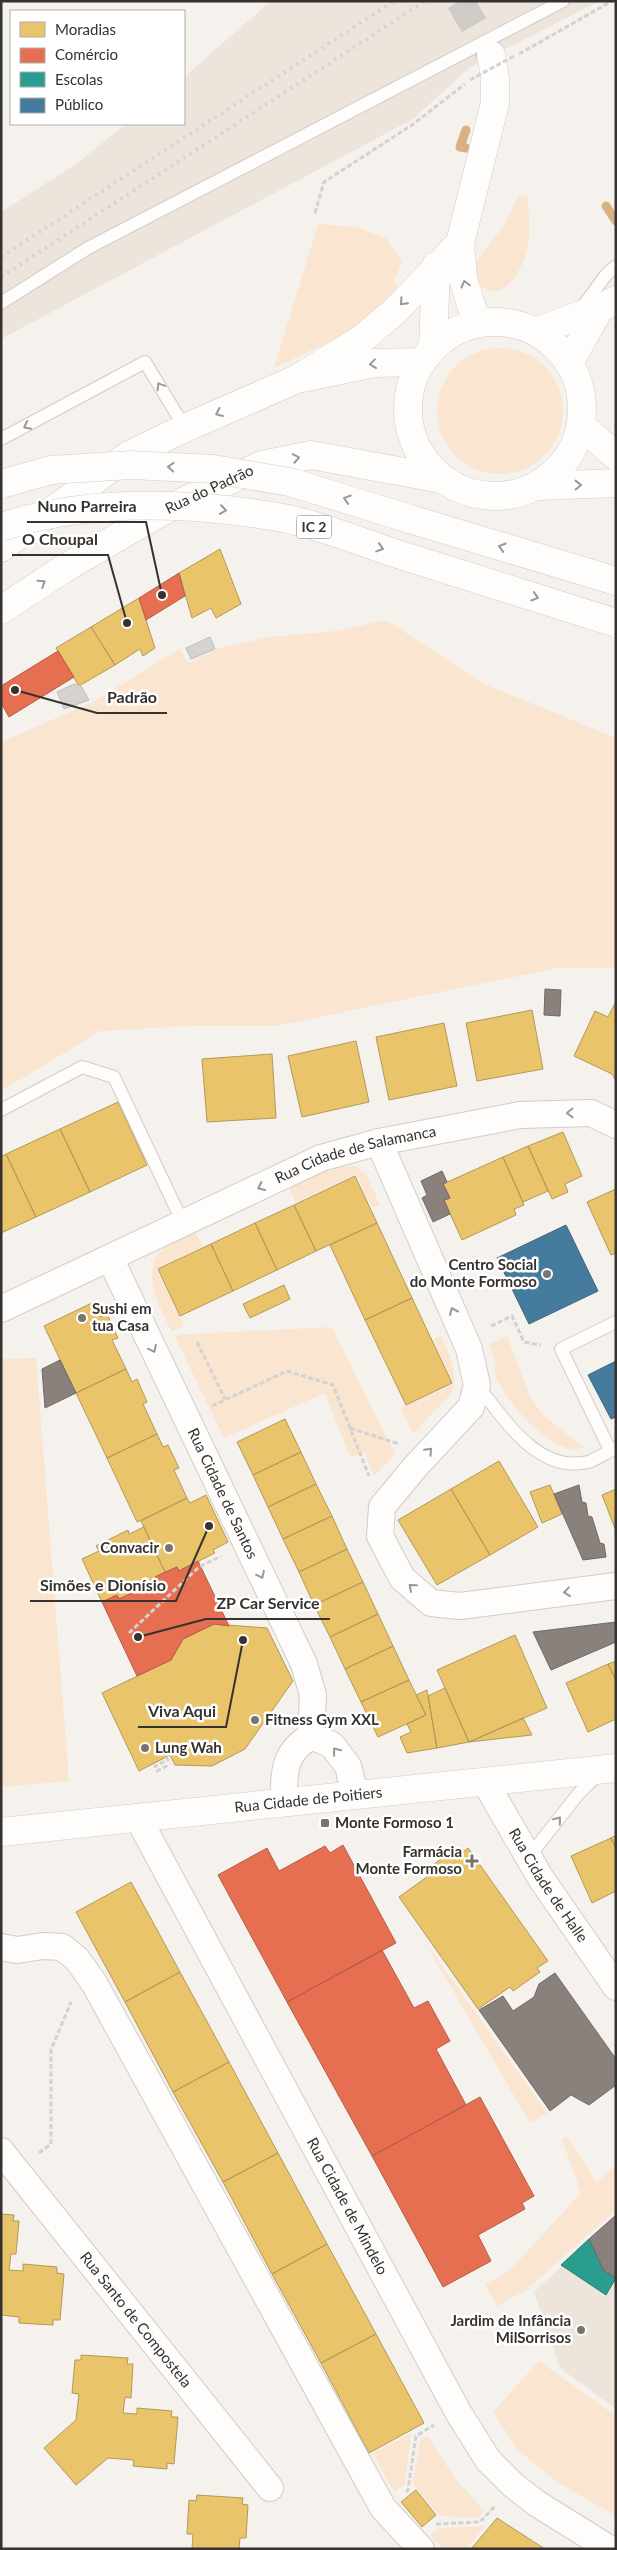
<svg xmlns="http://www.w3.org/2000/svg" width="617" height="2550" font-family="Lato,sans-serif">
<style>
.built{fill:#ede5db}
.green{fill:#fae6d0}
.homes{fill:#e9c46a;stroke:#b39858}
.shops{fill:#e76f51;stroke:#b25d47}
.schools{fill:#2a9d8f;stroke:#2d7d72}
.public{fill:#457b9d;stroke:#40657c}
.industry{fill:#8a817c;stroke:#706965}
.lines{fill:none;stroke-linecap:round;stroke-linejoin:round}
.stream{stroke:#d8b084;stroke-width:9}
.building{fill:#d6d2ce;stroke:#c1bdba}
.primary-tunnel{stroke:#cfcbc6;stroke-width:28;stroke-dasharray:28 14;stroke-linecap:butt}
.lane-casing{stroke:#d0cdc9;stroke-width:14}
.street-casing{stroke:#d0cdc9;stroke-width:28}
.secondary-casing{stroke:#d0cdc9;stroke-width:29}
.primary-casing{stroke:#d0cdc9;stroke-width:29}
.highway-casing{stroke:#d0cdc9;stroke-width:29}
.path{stroke:#d3d2d0;stroke-width:3;stroke-dasharray:5 2.5;stroke-linecap:butt}
.lane{stroke:#fefdfc;stroke-width:12}
.street{stroke:#fefdfc;stroke-width:26}
.secondary{stroke:#fefdfc;stroke-width:28}
.primary{stroke:#fefdfc;stroke-width:28}
.highway{stroke:#fefdfc;stroke-width:28}
.rail{stroke:#d6d5d3;stroke-width:4;stroke-dasharray:2.5 5;stroke-linecap:butt}
.highway-bridge-casing{stroke:#d0cdc9;stroke-width:29;stroke-linecap:butt}
.path-bridge{stroke:#d3d2d0;stroke-width:3;stroke-dasharray:5 2.5;stroke-linecap:butt}
.highway-bridge{stroke:#fefdfc;stroke-width:28}
.oneway{stroke:#9a9896}
.poi-dot{fill:#787571;stroke:#fff;stroke-width:2}
.labels{text-anchor:middle;stroke-width:5;stroke-linejoin:round;paint-order:stroke}
.shield{fill:#fff;stroke:#72706d;stroke-width:1}
.shield-label{font-size:14px;font-weight:bold;fill:#35322f}
.street-label{font-size:15px;fill:#35322f;stroke:#fff}
.poi-label{font-size:15px;font-weight:bold;fill:#35322f;stroke:#fff;text-anchor:end}
.leader{fill:none;stroke:#35322f;stroke-width:2}
.callout-dot{fill:#35322f;stroke:#fff;stroke-width:2}
.callout-label{font-size:16px;text-anchor:middle;font-weight:bold;fill:#35322f;stroke:#fff;stroke-width:5;stroke-linejoin:round;paint-order:stroke}
</style>
<rect width="100%" height="100%" fill="#f5f1ec"/>
<path class="built" d="M271,1H599L469,68L413,119L1,339V212L76,164L126,124H184V77Z
M587,2243L602,2272L616,2281V2409L560,2368L534,2292Z"/>
<path class="green" d="M527,195C529,212 531,229 528,245C523,274 494,317 473,272L477,260L505,224L518,196Z
M318,224L356,227L386,238L402,262L394,282L398,288L354,330L274,368Z
M437 411a63 63 0 1 1 126 0a63 63 0 1 1-126 0Z
M386,620L484,684L616,738V968H558L276,1026H189L101,1031L1,1091V742L91,703L180,649L188,663L220,648L270,637L337,631Z
M356,1166L367,1176L380,1205L372,1208L356,1174L296,1202L289,1188L333,1167Z
M196,1232L203,1247L157,1269L184,1326L172,1332C160,1307 137,1271 165,1247C173,1240 187,1237 196,1232Z
M332,1327L395,1454L374,1476L365,1452L351,1458L325,1393L224,1438L174,1335Z
M441,1336C450,1356 459,1372 451,1394L413,1434L401,1408L453,1384L433,1339Z
M507,1336L531,1399L544,1416L584,1447C556,1461 505,1401 496,1377C494,1373 496,1367 495,1362C494,1356 491,1350 489,1344Z
M36,1358L69,1781L1,1787V1359Z
M423,1939L547,2113L530,2123Z
M567,2136L596,2182L616,2166V2210L526,2290L497,2306L485,2284L509,2271L581,2193L562,2140Z
M539,2361L616,2416V2516L557,2482L518,2450L493,2412Z
M411,2433L405,2484L394,2492L373,2453Z
M428,2436L455,2479L485,2511L477,2518L440,2516L413,2484L420,2440Z
M485,2526L467,2549H444L430,2535L439,2528Z"/>
<path class="homes" d="M220,549L241,604L216,618L211,608L192,618L179,573Z
M139,598L155,648L143,656L140,649L115,665L91,627Z
M91,627L115,665L79,686L56,648Z
M615,1003L616,1004V1081L612,1074L574,1056L595,1011L608,1017Z
M532,1010L543,1069L477,1081L466,1023Z
M444,1023L457,1086L389,1100L376,1037Z
M356,1041L369,1102L302,1117L288,1056Z
M272,1054L276,1118L207,1122L202,1059Z
M118,1102L147,1165L90,1192L60,1129Z
M60,1129L90,1192L36,1217L6,1154Z
M563,1132L582,1176L565,1184L568,1192L552,1199L528,1146Z
M528,1146L548,1191L523,1202L503,1157Z
M6,1154L36,1217L1,1233V1157Z
M503,1157L524,1205L514,1209L516,1215L462,1240L444,1200L450,1198L443,1184Z
M355,1176L377,1223L316,1251L294,1205Z
M616,1189V1253L611,1255L587,1202Z
M294,1205L316,1251L277,1270L255,1223Z
M255,1223L277,1270L233,1291L211,1244Z
M377,1223L412,1298L365,1320L330,1245Z
M211,1244L233,1291L180,1316L158,1269Z
M284,1285L290,1299L250,1318L243,1304Z
M412,1298L452,1383L406,1405L365,1320Z
M94,1302L101,1317L107,1314L118,1338L112,1340L126,1369L76,1393L44,1326Z
M126,1369L132,1382L137,1379L147,1402L143,1404L157,1434L107,1458L76,1393Z
M285,1419L301,1452L253,1475L237,1442Z
M157,1434L163,1447L168,1445L179,1468L174,1470L187,1498L137,1522L107,1458Z
M301,1452L316,1484L268,1507L253,1475Z
M499,1461L538,1527L490,1555L451,1489Z
M316,1484L332,1516L283,1539L268,1507Z
M550,1485L562,1514L542,1523L530,1492Z
M451,1489L490,1555L437,1585L398,1520Z
M616,1489V1531L602,1495Z
M206,1495L228,1542L213,1550L215,1553L179,1571L177,1567L165,1572L141,1521L187,1498L190,1503Z
M332,1516L347,1549L299,1572L283,1539Z
M144,1527L165,1572L155,1577L156,1582L119,1599L117,1595L102,1602L82,1559L99,1551L96,1546L128,1530L129,1534Z
M347,1549L363,1582L314,1605L299,1572Z
M363,1582L378,1614L330,1637L314,1605Z
M378,1614L393,1646L345,1669L330,1637Z
M214,1624L267,1628L293,1681L245,1749L212,1766L175,1765L170,1755L139,1771L102,1693L171,1660L183,1639Z
M515,1635L547,1708L469,1742L437,1670Z
M393,1646L409,1680L361,1702L345,1669Z
M616,1661V1680L608,1664Z
M608,1664L616,1680V1719L588,1732L566,1683Z
M409,1680L426,1715L378,1737L361,1702Z
M445,1688L469,1742L437,1748L428,1696Z
M427,1690L437,1748L407,1753L400,1737L411,1732L407,1724L426,1715L416,1695Z
M523,1718L532,1735L469,1742Z
M616,1835V1848L611,1838Z
M611,1838L616,1848V1891L592,1903L571,1856Z
M468,1848L548,1961L537,1968L540,1972L513,1991L510,1987L478,2009L399,1897L431,1874L427,1869L454,1850L458,1856Z
M131,1882L180,1972L125,2002L76,1912Z
M180,1972L229,2062L173,2092L125,2002Z
M229,2062L278,2153L223,2182L173,2092Z
M278,2153L327,2244L272,2274L223,2182Z
M1,2214L14,2215L13,2221H19L16,2254H11L9,2270L23,2271V2264L57,2267V2273L64,2274L60,2320H53V2325L19,2323V2317L1,2315Z
M327,2244L376,2334L321,2363L272,2274Z
M376,2334L424,2423L369,2453L321,2363Z
M81,2355L128,2358L127,2364H133L131,2398L125,2397L123,2413L137,2414V2408L172,2411L171,2417H178L174,2464L167,2463V2469L133,2466L134,2460L108,2458L76,2485L44,2448L76,2420L79,2394L72,2393L75,2360H81Z
M416,2490L436,2515L422,2527L401,2502Z
M197,2495L243,2498L242,2504L248,2505L246,2538H240L239,2549H192L193,2534H187L189,2500L196,2501Z
M497,2518L545,2549H471Z"/>
<path class="shops" d="M179,573L185,596L146,620L139,598Z
M58,651L74,677L9,717L1,703V686Z
M198,1561L229,1626L214,1624L183,1639L171,1660L137,1676L102,1602L117,1595L119,1599L156,1582L155,1577L177,1567L179,1571Z
M343,1845L396,1943L287,2002L218,1875L267,1848L279,1871L325,1846L330,1853Z
M382,1950L414,2008L428,2001L450,2041L436,2049L466,2105L372,2156L287,2002Z
M480,2097L534,2196L522,2203L525,2209L478,2235L491,2261L443,2287L372,2156Z"/>
<path class="schools" d="M589,2239L604,2271L616,2278L606,2295L561,2265Z"/>
<path class="public" d="M566,1225L598,1291L529,1324L497,1258Z
M616,1361V1417L611,1419L588,1375Z"/>
<path class="industry" d="M545,989L561,990L560,1016L544,1015Z
M442,1171L447,1182L443,1184L450,1198L444,1200L450,1214L433,1222L422,1198L427,1195L421,1181Z
M60,1360L76,1393L45,1408L42,1369Z
M579,1485L582,1502L586,1503L588,1516L592,1517L600,1543L604,1544L606,1557L583,1560L554,1494Z
M616,1622V1642L551,1670L533,1632Z
M555,1973L616,2059V2085L589,2105L571,2095L550,2111L479,2010L503,1996L513,2011L534,1997L539,1984Z
M616,2215V2278L604,2271L589,2239Z"/>
<g class="lines">
<path class="stream" d="M466,130L460,147L466,148
M606,206L616,221"/>
</g>
<path class="building" d="M210,637L215,649L191,659L186,648Z
M74,684L81,686L89,700L64,709L57,692Z"/>
<g class="lines">
<path class="primary-tunnel" d="M460,1L491,55"/>
<defs>
<path id="lane" d="M1,303L88,248L563,1
M580,310L606,275L616,266
M1,439L145,362L185,428
M1,1110L82,1067L114,1077L183,1223
M477,1385C504,1418 537,1474 588,1462C597,1459 607,1452 616,1448
M610,1450L561,1349L616,1322
M528,1858L579,1793L599,1774"/>
<g id="street">
<path d="M379,1142L469,1349L477,1385L471,1407L416,1466L382,1507L380,1536L402,1578L431,1603L460,1606L616,1586"/>
<path id="s1" d="M110,1258L304,1664L313,1695L311,1736"/>
<path id="s2" d="M1,1309L321,1158L379,1142L520,1115L591,1113L616,1125"/>
<path id="s3" d="M485,1782L540,1877L616,1987"/>
<path d="M283,1803C285,1772 282,1754 311,1736L332,1745L348,1766L355,1795"/>
<path id="s4" d="M138,1818L458,2412L488,2460L513,2485L536,2503L610,2549"/>
<path d="M1,1947L17,1950L43,1946L62,1947L77,1959L94,1983L383,2508L421,2549"/>
<path id="s5" d="M1,2151L270,2488"/>
</g>
<g id="secondary">
<path d="M582,426L616,456"/>
<path d="M539,486L616,483"/>
<path d="M1,548L129,455L185,428L297,379L375,363L422,362"/>
<path id="s6" d="M1,610L65,568L161,512L262,465L311,455L442,479"/>
<path id="s7" d="M1,1832L616,1768"/>
</g>
<path id="primary" d="M408 409a87 87 0 1 1 174 0a87 87 0 1 1-174 0Z
M477,324L463,279L460,243L495,103V78L491,55
M537,331L600,308L616,300
M433,348L436,266
M569,363L600,308
M297,379L362,339L396,310L460,243"/>
<path id="highway" d="M410,519L616,581"/>
</defs>
<use href="#lane" class="lane-casing"/>
<use href="#street" class="street-casing"/>
<use href="#secondary" class="secondary-casing"/>
<use href="#primary" class="primary-casing"/>
<use href="#highway" class="highway-casing"/>
<path class="path" d="M519,54L612,1
M315,213L324,182L412,125L465,84
M491,1326L512,1316L524,1342L541,1345
M197,1342L225,1399
M212,1406L287,1371L333,1385L369,1476
M350,1428L399,1444
M129,1633L199,1567L221,1556
M166,1757L168,1760L155,1766L157,1771L170,1764
M39,2153L51,2144V2050L71,2002
M406,2492L408,2490L416,2436L434,2425
M436,2524L480,2522L495,2506"/>
<use href="#lane" class="lane"/>
<use href="#street" class="street"/>
<use href="#secondary" class="secondary"/>
<use href="#primary" class="primary"/>
<use href="#highway" class="highway"/>
<path class="rail" d="M1,257L394,1
M1,277L425,1"/>
<defs>
<path id="highway-bridge" d="M1,484L51,470L131,465L213,469L290,482L410,519
M1,527C91,498 191,502 283,518C316,524 359,541 391,552C466,575 541,599 616,623"/>
</defs>
<use href="#highway-bridge" class="highway-bridge-casing"/>
<path class="path-bridge" d="M470,80L516,55"/>
<use href="#highway-bridge" class="highway-bridge"/>
</g>
<defs><path id="oneway-chevron" d="M-2-3.5L2.5 0L-2 3.5" fill="none" stroke-width="1.6" stroke-linecap="round" stroke-linejoin="round" transform="scale(1.25)"/></defs>
<g class="oneway">
<use href="#oneway-chevron" transform="translate(465 284) rotate(-105)"/>
<use href="#oneway-chevron" transform="translate(403 302) rotate(133)"/>
<use href="#oneway-chevron" transform="translate(373 364) rotate(173)"/>
<use href="#oneway-chevron" transform="translate(160 386) rotate(-121)"/>
<use href="#oneway-chevron" transform="translate(219 413) rotate(156)"/>
<use href="#oneway-chevron" transform="translate(27 426) rotate(152)"/>
<use href="#oneway-chevron" transform="translate(296 458) rotate(-11)"/>
<use href="#oneway-chevron" transform="translate(171 467) rotate(-177)"/>
<use href="#oneway-chevron" transform="translate(578 485) rotate(-1)"/>
<use href="#oneway-chevron" transform="translate(347 499) rotate(-163)"/>
<use href="#oneway-chevron" transform="translate(223 510) rotate(8)"/>
<use href="#oneway-chevron" transform="translate(502 547) rotate(-163)"/>
<use href="#oneway-chevron" transform="translate(380 548) rotate(18)"/>
<use href="#oneway-chevron" transform="translate(42 583) rotate(-33)"/>
<use href="#oneway-chevron" transform="translate(535 597) rotate(17)"/>
<use href="#oneway-chevron" transform="translate(570 1113) rotate(179)"/>
<use href="#oneway-chevron" transform="translate(261 1187) rotate(155)"/>
<use href="#oneway-chevron" transform="translate(453 1311) rotate(-114)"/>
<use href="#oneway-chevron" transform="translate(153 1349) rotate(64)"/>
<use href="#oneway-chevron" transform="translate(429 1451) rotate(-46)"/>
<use href="#oneway-chevron" transform="translate(261 1575) rotate(64)"/>
<use href="#oneway-chevron" transform="translate(412 1587) rotate(-139)"/>
<use href="#oneway-chevron" transform="translate(567 1592) rotate(173)"/>
<use href="#oneway-chevron" transform="translate(336 1751) rotate(-128)"/>
<use href="#oneway-chevron" transform="translate(558 1820) rotate(-51)"/>
</g>
<g class="poi-dot">
<circle cx="547" cy="1274" r="5"/>
<circle cx="82" cy="1318" r="5"/>
<circle cx="169" cy="1548" r="5"/>
<circle cx="255" cy="1720" r="5"/>
<circle cx="145" cy="1748" r="5"/>
<rect x="320" y="1818" width="10" height="10" rx="2.5"/>
<path d="M469.5 1853.5h5v5h5v5h-5v5h-5v-5h-5v-5h5z"/>
<circle cx="581" cy="2330" r="5"/>
</g>
<g class="labels">
<rect class="shield" x="296.5" y="515.5" width="35" height="23" rx="4"/>
<g class="shield-label">
<text x="314" y="532">IC 2</text>
</g>
<g class="street-label">
<text dy="5" stroke="none"><textPath href="#s6" startOffset="241">Rua do Padrão</textPath></text>
<text dy="5" stroke="none"><textPath href="#s2" startOffset="388">Rua Cidade de Salamanca</textPath></text>
<text dy="5" stroke="none"><textPath href="#s1" startOffset="261">Rua Cidade de Santos</textPath></text>
<text dy="5" stroke="none"><textPath href="#s7" startOffset="309">Rua Cidade de Poitiers</textPath></text>
<text dy="5" stroke="none"><textPath href="#s3" startOffset="121">Rua Cidade de Halle</textPath></text>
<text dy="5" stroke="none"><textPath href="#s4" startOffset="441">Rua Cidade de Mindelo</textPath></text>
<text dy="5" stroke="none"><textPath href="#s5" startOffset="216">Rua Santo de Compostela</textPath></text>
</g>
<g class="poi-label">
<text x="537" y="1270">Centro Social<tspan x="537" dy="17">do Monte Formoso</tspan></text>
<text x="92" y="1314" text-anchor="start">Sushi em<tspan x="92" dy="17">tua Casa</tspan></text>
<text x="159" y="1553">Convacir</text>
<text x="265" y="1725" text-anchor="start">Fitness Gym XXL</text>
<text x="155" y="1753" text-anchor="start">Lung Wah</text>
<text x="335" y="1828" text-anchor="start">Monte Formoso 1</text>
<text x="462" y="1857">Farmácia<tspan x="462" dy="17">Monte Formoso</tspan></text>
<text x="571" y="2326">Jardim de Infância<tspan x="571" dy="17">MilSorrisos</tspan></text>
</g>
</g>
<path class="leader" d="M162 595L146 522H27M127 623L108 555H12M15 690L97 713H167M209 1526L176 1601H30M138 1637L206 1619H330M243 1640L226 1727H138"/>
<g class="callout-dot">
<circle cx="162" cy="595" r="5"/>
<circle cx="127" cy="623" r="5"/>
<circle cx="15" cy="690" r="5"/>
<circle cx="209" cy="1526" r="5"/>
<circle cx="138" cy="1637" r="5"/>
<circle cx="243" cy="1640" r="5"/>
</g>
<g class="callout-label">
<text x="87" y="512">Nuno Parreira</text>
<text x="60" y="545">O Choupal</text>
<text x="132" y="703">Padrão</text>
<text x="103" y="1591">Simões e Dionísio</text>
<text x="268" y="1609">ZP Car Service</text>
<text x="182" y="1717">Viva Aqui</text>
</g>
<rect width="617" height="2550" fill="none" stroke="#35322f" stroke-width="5"/>
<rect x="10" y="10" width="175" height="115" fill="#ffffff" stroke="#aeadac"/>
<rect x="20" y="22" width="25" height="15" fill="#e9c46a" stroke="#aeadac"/>
<text x="55" y="35" font-size="15" fill="#35322f">Moradias</text>
<rect x="20" y="48" width="25" height="15" fill="#e76f51" stroke="#aeadac"/>
<text x="55" y="60" font-size="15" fill="#35322f">Comércio</text>
<rect x="20" y="72" width="25" height="15" fill="#2a9d8f" stroke="#aeadac"/>
<text x="55" y="85" font-size="15" fill="#35322f">Escolas</text>
<rect x="20" y="98" width="25" height="15" fill="#457b9d" stroke="#aeadac"/>
<text x="55" y="110" font-size="15" fill="#35322f">Público</text>
</svg>
